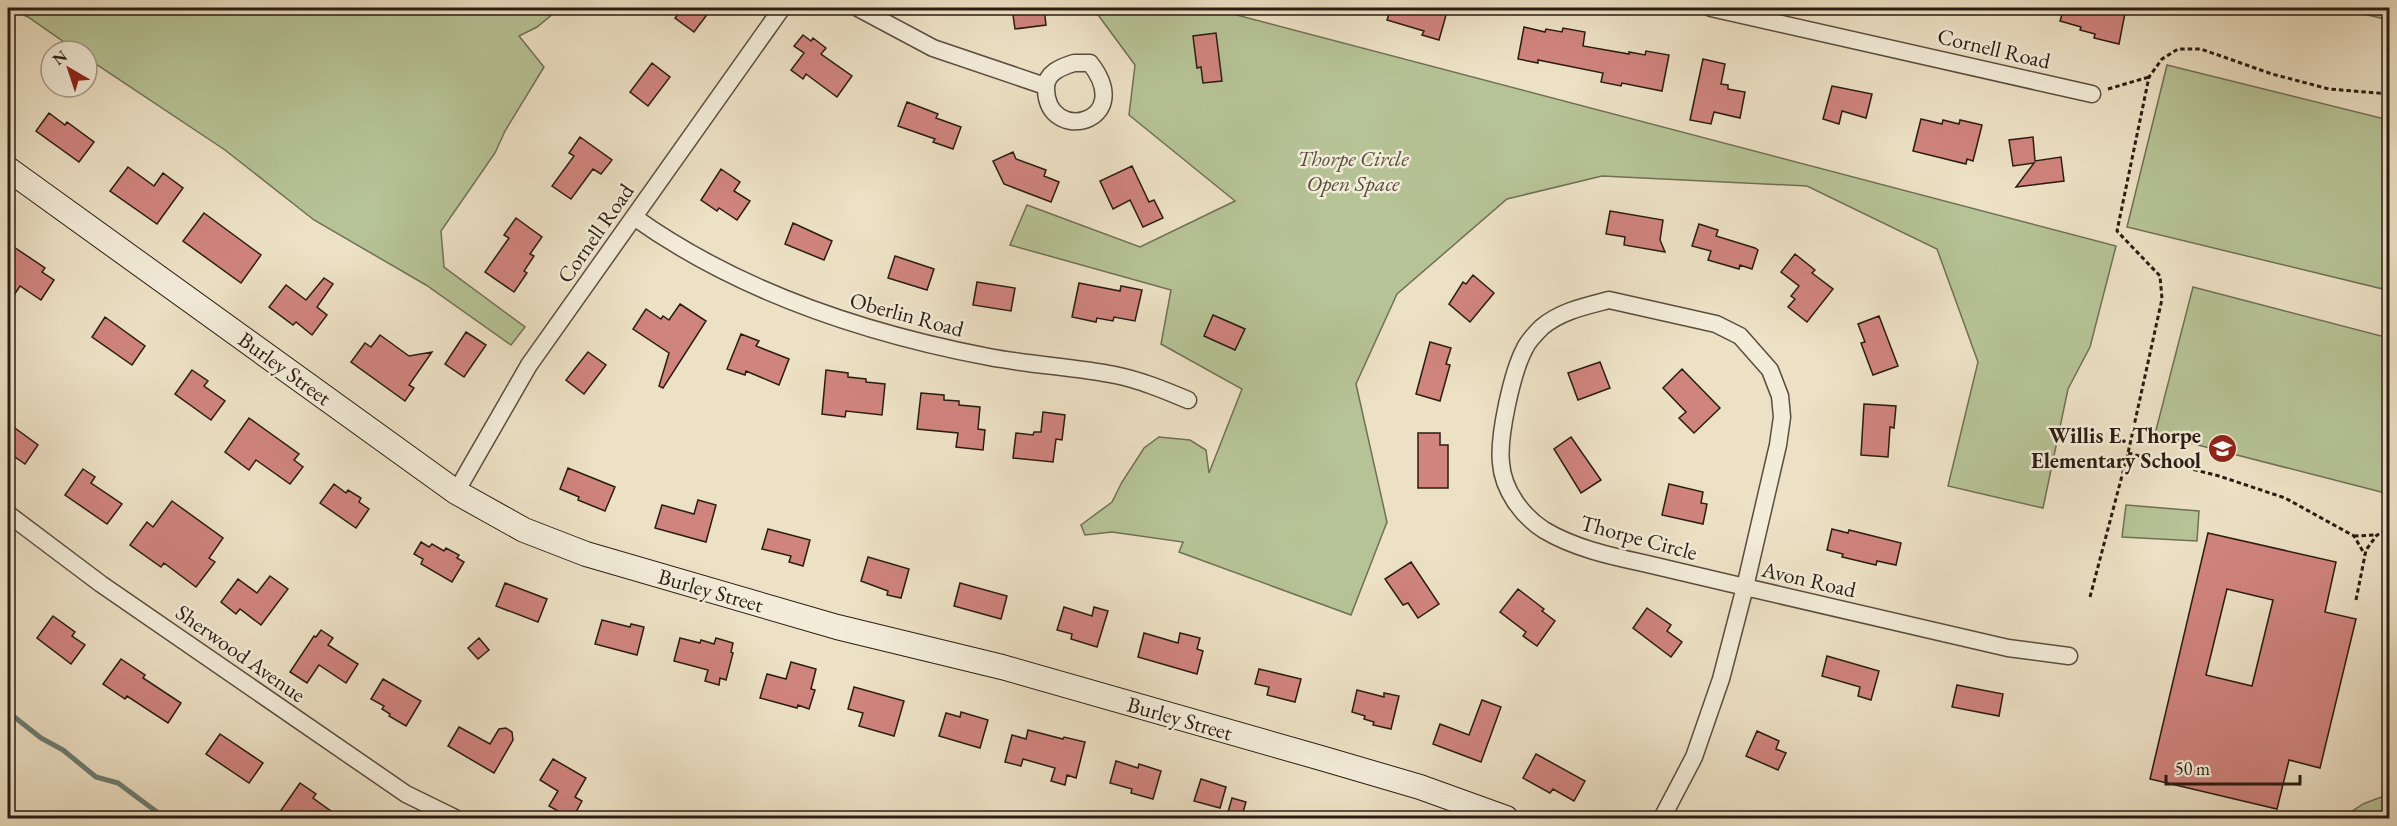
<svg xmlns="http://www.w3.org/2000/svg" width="2397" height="826" font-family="'EB Garamond',serif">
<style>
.green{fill:#b6c396;stroke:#707054;stroke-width:1.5}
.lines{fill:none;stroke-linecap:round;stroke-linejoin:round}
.stream{stroke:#6d7d73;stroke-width:5}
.building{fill:#d0847e;stroke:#2a1c12;stroke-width:1.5;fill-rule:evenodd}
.minor-casing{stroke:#5b4d3f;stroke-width:19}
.secondary-casing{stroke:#2a1c12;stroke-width:26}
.path{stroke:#2a1c12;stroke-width:3;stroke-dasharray:4.5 3;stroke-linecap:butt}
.minor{stroke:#f3ecd9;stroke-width:16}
.secondary{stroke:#f3ecd9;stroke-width:24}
.labels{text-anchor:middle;stroke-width:5;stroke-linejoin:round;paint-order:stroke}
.street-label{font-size:22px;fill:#2a1c12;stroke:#f3ecd9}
.park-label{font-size:22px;font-style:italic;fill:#544e3a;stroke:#f3ecd9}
.poi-label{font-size:22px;font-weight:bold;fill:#2a1c12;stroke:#f3ecd9;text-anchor:end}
</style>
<rect width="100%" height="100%" fill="#ede1c5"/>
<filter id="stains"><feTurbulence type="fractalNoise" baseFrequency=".00333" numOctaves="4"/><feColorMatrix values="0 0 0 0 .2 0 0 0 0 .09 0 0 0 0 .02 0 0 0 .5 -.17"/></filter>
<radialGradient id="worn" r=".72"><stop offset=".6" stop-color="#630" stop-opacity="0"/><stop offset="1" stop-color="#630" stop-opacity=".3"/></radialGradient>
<path class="green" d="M8,8H560L537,27L519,36L544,67L505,131L495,153L441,231L444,267L525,327L511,345L426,285L314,220L225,150L87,58V51H77L28,17Z
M1093,8L1158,13L1165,8H1210L2116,246L2090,347L2068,389L2043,508L1948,486L1978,362L1937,249L1807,186L1602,176L1507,199L1397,294L1356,384L1387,522L1351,615L1179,552L1183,542L1112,532L1085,535L1081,525L1112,502L1122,482L1144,448L1159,437L1190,440L1206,450L1209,473L1242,389L1161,344L1171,290L1010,245L1027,205L1140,247L1235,201L1129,115L1135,65Z
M2338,8H2389V20Z
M2167,65L2389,120L2390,280L2387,290L2127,227Z
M2193,287L2389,338V494L2155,434Z
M2126,505L2199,511L2197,541L2122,537Z
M2389,794V818H2342L2363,804Z"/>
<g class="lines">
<path class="stream" d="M8,712L41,738L63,750L96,777L118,783L165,818"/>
</g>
<path class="building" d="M683,8H712L694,32L675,18Z
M1012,8H1044L1046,25L1015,29Z
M1391,8H1448L1439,40L1422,35L1424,31L1387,20Z
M2064,8H2126L2119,44L2094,38L2095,34L2080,30L2081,27L2060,21Z
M1524,27L1545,32L1546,29L1562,32L1563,28L1585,32L1583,46L1629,54V52L1645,55L1646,51L1669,55L1662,91L1622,83L1621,86L1601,82L1603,73L1538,60V63L1518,59Z
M1216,33L1222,81L1203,83L1201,67L1197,68L1193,36Z
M803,35L811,41L813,38L826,48L821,54L852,76L837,97L806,74L803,79L791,70L804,53L794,46Z
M1703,59L1725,64L1721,84L1728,85V89L1745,92L1740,118L1714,112L1711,124L1690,120Z
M652,63L670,77L648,106L630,92Z
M1832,86L1872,94L1866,118L1842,111L1839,124L1823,119Z
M907,102L938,114L936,118L961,127L953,149L933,142L935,139L898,126Z
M49,113L65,125L67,122L94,142L79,162L36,131Z
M1921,119L1942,124L1943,120L1959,124L1960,120L1982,125L1973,161L1967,159L1966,164L1913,151Z
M580,137L612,160L601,174L593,169L571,199L552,186L574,156L569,153Z
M2033,137L2035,161L2061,157L2064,181L2016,187L2034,163L2013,166L2009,140Z
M1013,152L1016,159L1046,170L1044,176L1059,182L1051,202L1004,184L993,161Z
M1132,166L1149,202L1154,200L1163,218L1143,227L1130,200L1113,209L1100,181Z
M128,167L154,186L163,173L183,188L157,224L110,191Z
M721,169L740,182L734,191L750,201L737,220L719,208L717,211L701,200Z
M1610,211L1663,220L1660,240L1665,252L1624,245L1625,237L1606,234Z
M204,213L261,255L241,283L183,241Z
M516,218L542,237L530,254L534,256L524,271L527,273L514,292L485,272L509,238L504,235Z
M793,223L832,241L824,260L785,244Z
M1699,224L1718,230L1716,236L1755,248L1758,250L1752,269L1740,265L1739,269L1708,260L1711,251L1692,246Z
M8,243L45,268L42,272L54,280L41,300L20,286L8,304Z
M1795,254L1815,270L1812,273L1833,289L1807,322L1788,307L1795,299L1791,296L1799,286L1781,272Z
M895,256L934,269L927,290L888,278Z
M1473,275L1494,293L1470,322L1449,304L1463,282L1466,284Z
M324,278L333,284L317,307L327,315L312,335L296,322L293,325L269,307L286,285L306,300Z
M977,282L1015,288L1011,311L973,305Z
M1079,283L1120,291L1121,286L1142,290L1135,321L1114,317L1113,321L1097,318L1096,322L1072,317Z
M680,304L706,321L663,388L659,386L669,353L633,329L646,309L661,319L663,316L669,320Z
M1213,315L1245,329L1235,350L1204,336Z
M1879,316L1898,366L1873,375L1861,343L1865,342L1858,324Z
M105,317L145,346L132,365L92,337Z
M466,332L486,345L464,377L445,364Z
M741,334L759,341L756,346L789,359L779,385L746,371L745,375L727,369Z
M380,335L409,356L432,352L409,385L414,388L405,401L351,362L365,343L371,347Z
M1430,342L1451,348L1446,364L1450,365L1440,401L1416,394Z
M588,352L606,365L584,394L566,380Z
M1600,362L1610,388L1578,400L1568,373Z
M1682,369L1720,408L1694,433L1679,418L1686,412L1663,388Z
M192,370L208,381L204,386L225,401L211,420L175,394Z
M826,370L848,373V377L866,379V382L885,384L882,415L846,411L845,417L822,414Z
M921,393L944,395V400L959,401V405L980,407L978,429L985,430L983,450L956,447L958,433L917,429Z
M1864,404L1896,406L1894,428L1890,427L1888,457L1861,455Z
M1043,412L1065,415L1062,440L1056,439L1053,462L1013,458L1016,433L1033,435L1034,432H1041Z
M249,418L299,454L294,460L303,467L290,484L256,460L249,470L225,452Z
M8,423L38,445L25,464L8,452Z
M1418,433H1440V445H1448V488H1418Z
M1571,437L1601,480L1581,493L1554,449Z
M568,468L615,487L605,511L578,500L579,497L560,489Z
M83,469L95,477L91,483L122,504L107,524L65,495Z
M334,484L346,493L348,490L361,498L359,502L369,509L356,528L320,503Z
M1669,484L1703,492L1701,503L1707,504L1703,524L1662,515Z
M698,500L716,505L706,542L655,528L662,505L694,514Z
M172,501L223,538L209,558L215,562L196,587L164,563L161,567L130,545L147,522L153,527Z
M768,529L810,540L803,566L789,562L791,556L762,549Z
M1832,529L1848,533L1849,530L1901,543L1896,565L1877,561L1876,565L1842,557L1843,554L1827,550Z
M2208,533L2336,562L2325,612L2356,619L2320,768L2289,760L2277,809L2150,779ZM2227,589L2273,600L2252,686L2206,675Z
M421,542L429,547L432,544L444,551L446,548L459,555L457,558L464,562L452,582L421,564L423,559L414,554Z
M868,557L909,569L901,598L887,595L888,591L861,581Z
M1411,562L1439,604L1418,618L1408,603L1403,605L1385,579Z
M270,576L288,589L261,625L240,609L236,614L221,602L238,579L257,593Z
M505,583L547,599L538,622L496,606Z
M960,583L1007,596L1001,619L954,606Z
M1518,589L1544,609L1542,611L1555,621L1537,646L1523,636L1526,632L1500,612Z
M1064,607L1092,616L1094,607L1108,611L1097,647L1071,639L1072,634L1057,630Z
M1647,608L1671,625L1667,631L1682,642L1671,657L1633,628Z
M53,616L75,632L72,636L85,645L71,664L37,638Z
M602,620L630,627L631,624L644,627L637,655L595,644Z
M321,630L333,638L328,645L358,664L346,683L319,665L307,683L290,672L314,636L316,637Z
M1144,633L1178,643L1180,633L1200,638L1197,649L1203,651L1197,674L1138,657Z
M479,638L489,650L478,659L468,648Z
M680,638L700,643L701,640L714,644L716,638L733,643L731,652L733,653L726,680L720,678L719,685L705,681L708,670L674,661Z
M1827,656L1879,671L1871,700L1858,696L1860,687L1822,676Z
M121,659L145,675L143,678L181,703L168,723L127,696L125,699L103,684Z
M791,662L816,669L811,689L815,690L809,709L798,705L797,708L760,698L767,674L786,679Z
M1259,669L1301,679L1295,702L1267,695L1269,687L1255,684Z
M383,679L421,701L406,726L389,716L390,714L382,709L384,706L371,699Z
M1957,685L2003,694L1999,716L1952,707Z
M854,687L904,701L894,736L859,726L863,713L848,709Z
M1357,690L1384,697V693L1399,696L1391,729L1373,725L1374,722L1364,719L1365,716L1352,712Z
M1482,700L1501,707L1481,762L1433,744L1440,724L1469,735Z
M961,712L988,720L980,748L939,736L946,713L960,717Z
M459,727L490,744L499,729L506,728L512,732L513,740L494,773L448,746Z
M1028,730L1063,739L1064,737L1085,742L1076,778L1067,775L1065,785L1051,781L1055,768L1023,759L1021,766L1005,762L1012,735L1026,739Z
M1757,731L1779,741L1776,749L1786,753L1778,770L1746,756Z
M220,734L263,763L249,783L206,754Z
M1536,754L1585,781L1574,801L1553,789L1550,793L1523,778Z
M553,759L586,778L575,797L582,801L572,819L549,806L558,791L540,780Z
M1116,761L1138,768L1139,764L1161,771L1153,799L1131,793L1132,789L1110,783Z
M1201,779L1226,787L1220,808L1194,801Z
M300,783L316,794L313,798L342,819H275Z
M1232,798L1246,802L1241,819H1226Z"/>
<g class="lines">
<defs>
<path id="minor" d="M858,8L933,48L1045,86
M1711,8L2092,94
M1074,63H1090C1137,123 1047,145 1046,89C1045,73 1061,67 1074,63Z
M634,217C739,292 863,333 989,357C1031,365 1074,367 1115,375C1140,380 1164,390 1188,400
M1609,300L1716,324L1740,336L1770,370L1780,396L1782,417L1778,445L1745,587C1711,579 1677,571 1643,563C1610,556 1574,548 1544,530C1522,516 1503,490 1501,463C1498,437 1512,372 1525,348C1528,341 1537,332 1542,327C1561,311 1586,306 1609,300Z
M456,492L529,365L782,8
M8,514L101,584L406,794L455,818
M1662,818L1694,757L1721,679L1745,587L2008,648L2069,656"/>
<path id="secondary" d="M8,169L456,492L524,530L586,554L837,627L1002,667L1321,758L1420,787L1506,818"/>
</defs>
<use href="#minor" class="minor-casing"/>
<use href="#secondary" class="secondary-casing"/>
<path class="path" d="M2108,89L2149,77
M2128,453L2219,476L2285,498L2354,536L2365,555
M2354,536L2376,535
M2090,597L2128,453L2162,299L2160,276L2117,231L2149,77L2162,59L2178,49H2201L2272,74L2329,89L2390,94
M2356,600L2366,550L2377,535L2390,529"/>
<use href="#minor" class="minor"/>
<use href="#secondary" class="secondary"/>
</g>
<defs>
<symbol id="school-disc" viewBox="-11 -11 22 22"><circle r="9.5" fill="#8f2418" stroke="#f3ecd9"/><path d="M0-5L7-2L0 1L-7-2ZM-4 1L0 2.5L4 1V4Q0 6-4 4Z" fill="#fff"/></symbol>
</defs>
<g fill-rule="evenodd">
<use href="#school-disc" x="2206" y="432" width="33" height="33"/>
</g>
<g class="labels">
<g class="street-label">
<text transform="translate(1994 48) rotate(13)" y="8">Cornell Road</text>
<text transform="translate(595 233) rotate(-55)" y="8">Cornell Road</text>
<text transform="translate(907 314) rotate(15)" y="8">Oberlin Road</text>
<text transform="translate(285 368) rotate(36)" y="8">Burley Street</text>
<text transform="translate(1639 537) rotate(15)" y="8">Thorpe Circle</text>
<text transform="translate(1809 579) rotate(13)" y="8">Avon Road</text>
<text transform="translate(711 590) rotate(16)" y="8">Burley Street</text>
<text transform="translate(241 653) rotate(35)" y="8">Sherwood Avenue</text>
<text transform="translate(1180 718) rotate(16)" y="8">Burley Street</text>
</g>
<g class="park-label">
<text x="1353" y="166">Thorpe Circle<tspan x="1353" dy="25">Open Space</tspan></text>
</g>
<g class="poi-label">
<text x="2201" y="443">Willis E. Thorpe<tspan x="2201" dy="25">Elementary School</tspan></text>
</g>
</g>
<rect width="2397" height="826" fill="none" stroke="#ede1c5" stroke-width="30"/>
<rect x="9" y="9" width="2379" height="808" fill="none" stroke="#2a1c12" stroke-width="3"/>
<rect x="15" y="15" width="2367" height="796" fill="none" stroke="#2a1c12" stroke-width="1.5"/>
<g transform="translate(69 69) rotate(321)"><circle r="28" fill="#f3ecd9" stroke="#a39989" stroke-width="1.5"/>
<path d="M0-4.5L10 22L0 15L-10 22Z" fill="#8f2418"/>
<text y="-9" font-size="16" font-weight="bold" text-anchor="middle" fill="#2a1c12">N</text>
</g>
<path d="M2166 775v9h134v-9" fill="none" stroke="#2a1c12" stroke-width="3"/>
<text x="2175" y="775" font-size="18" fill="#2a1c12" stroke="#f3ecd9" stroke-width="4.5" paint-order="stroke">50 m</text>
<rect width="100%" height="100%" filter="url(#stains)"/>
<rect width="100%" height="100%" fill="url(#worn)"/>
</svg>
